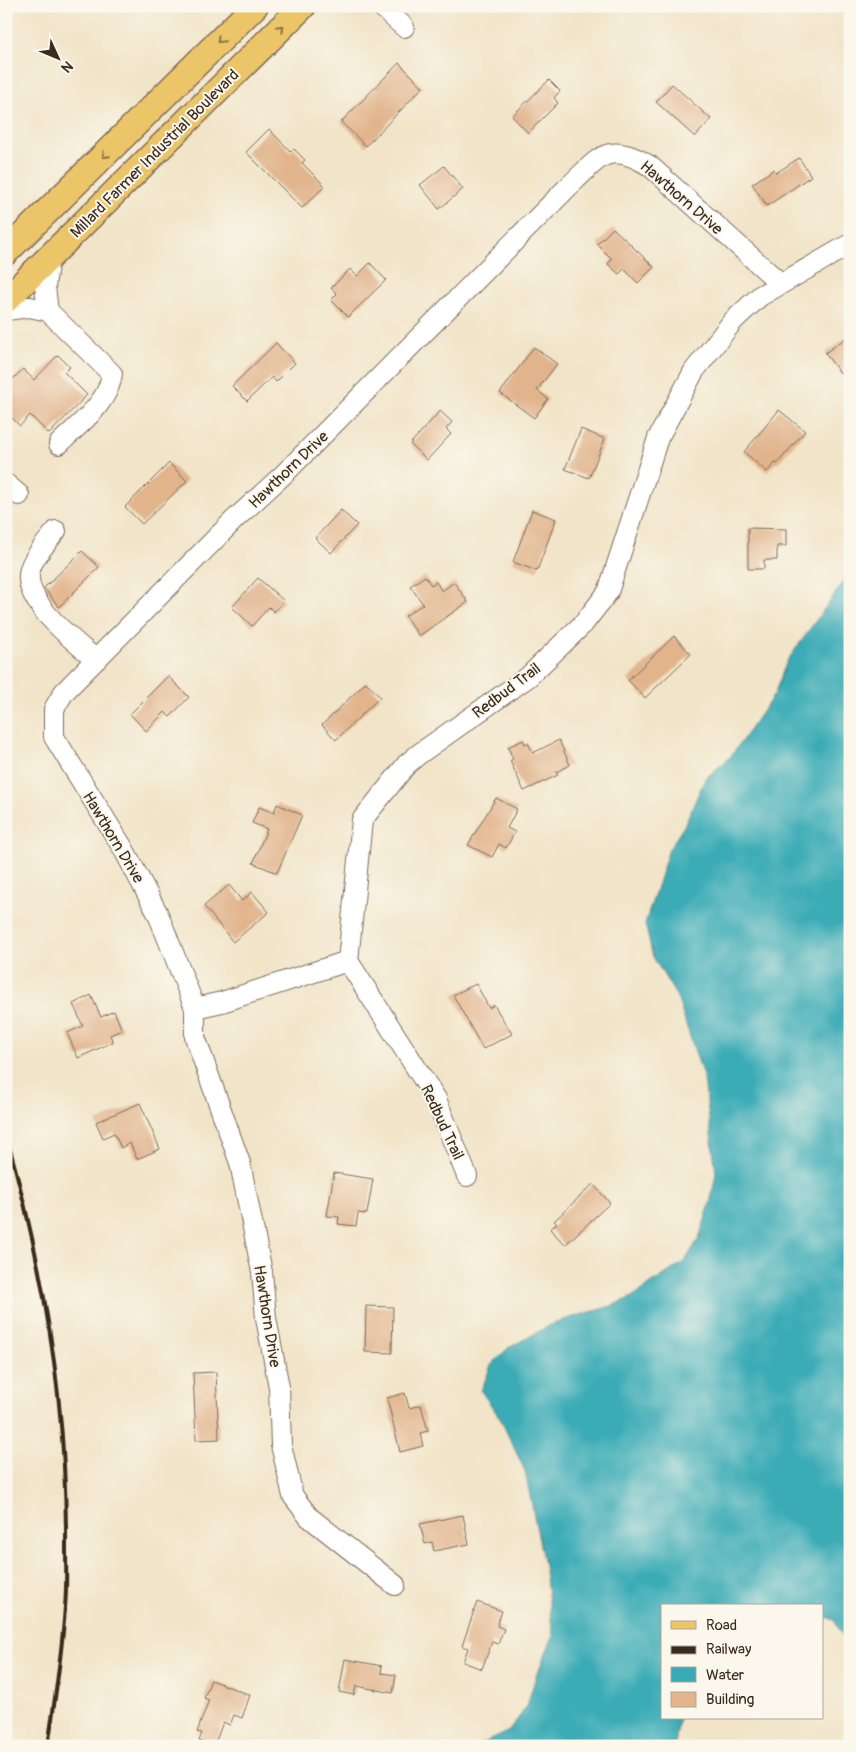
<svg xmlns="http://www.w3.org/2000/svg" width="856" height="1752" font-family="Pangolin,sans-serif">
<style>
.water{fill:#3aabb6;stroke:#3a6a6a}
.building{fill:#e1b48c}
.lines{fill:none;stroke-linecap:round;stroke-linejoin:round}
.minor-casing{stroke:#7b6b5a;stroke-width:22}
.major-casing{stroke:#7b6b5a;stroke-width:28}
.minor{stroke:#fff;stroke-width:20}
.major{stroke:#edc569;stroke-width:25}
.rail{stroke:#3b2a1e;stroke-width:4}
.oneway{stroke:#8b7040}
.labels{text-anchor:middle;stroke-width:4;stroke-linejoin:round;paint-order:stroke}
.street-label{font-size:16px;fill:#3b2a1e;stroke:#fbf7ec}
</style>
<rect width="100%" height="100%" fill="#fbf7ec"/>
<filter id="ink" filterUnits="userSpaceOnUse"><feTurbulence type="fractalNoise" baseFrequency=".02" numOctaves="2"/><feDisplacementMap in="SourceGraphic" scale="10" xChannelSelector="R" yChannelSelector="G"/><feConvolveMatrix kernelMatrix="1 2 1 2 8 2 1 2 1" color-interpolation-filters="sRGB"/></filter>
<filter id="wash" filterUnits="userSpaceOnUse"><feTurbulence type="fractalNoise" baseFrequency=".0096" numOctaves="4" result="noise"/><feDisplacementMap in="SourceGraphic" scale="20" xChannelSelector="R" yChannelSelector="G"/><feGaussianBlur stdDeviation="1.12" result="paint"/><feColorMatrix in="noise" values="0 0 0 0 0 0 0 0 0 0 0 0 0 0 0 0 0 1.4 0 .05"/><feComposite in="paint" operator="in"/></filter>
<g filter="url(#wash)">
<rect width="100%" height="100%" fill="#f1e4c8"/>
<path class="water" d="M850,573V1640L843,1636L834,1620L822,1615V1606H662V1718H679L675,1746H477L509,1731L527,1706L536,1676L553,1636L545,1570L525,1471L500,1418L481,1391L491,1365L508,1348L556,1322L611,1306L630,1298L685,1261L699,1238L710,1204L716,1173L704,1079L677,997L653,957L645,924L669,849L684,826L705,779L731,756L774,695L787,661Z"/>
<g id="blocks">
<path class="building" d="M399,63L423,87L366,146L341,122Z
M549,80L560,91L554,98L558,103L528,133L512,116Z
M672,84L711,119L695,137L656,102Z
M269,129L291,152L294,149L305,160L302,163L325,186L302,208L246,152Z
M799,158L811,176L767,206L752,184L774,169L776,173Z
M444,166L463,189L439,209L420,185Z
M613,228L654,267L638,283L624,269L619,274L608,264L612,259L597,244Z
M370,263L386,280L348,317L331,300L337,294L331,288L350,269L357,276Z
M850,335V365L840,373L825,353Z
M276,343L295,363L276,382L272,377L247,401L232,386Z
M534,347L557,364L537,390L548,399L534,418L500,393Z
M58,355L70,367L64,372L87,395L49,434L30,415L20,426L6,412V386L23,369L34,380Z
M779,410L805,431L777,464L775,463L767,472L744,452Z
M440,411L452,422L446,429L451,434L427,460L410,444Z
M581,429L605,439L589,478L565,469Z
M169,463L187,481L142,524L125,507Z
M341,510L357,525L331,553L315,538Z
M532,510L556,519L537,571L513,562Z
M748,528L786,529V546H777V560H764V569H748Z
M82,551L99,567L59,607L44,588Z
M425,576L431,585L436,582L442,591L454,582L468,602L419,636L405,616L423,604L410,586Z
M258,578L284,601L274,612L269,607L252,626L232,607Z
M674,636L691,654L645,698L628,680Z
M168,676L189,697L170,717L165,712L146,731L130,714Z
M366,682L380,697L336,740L322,725Z
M523,740L525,744L528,743L533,753L559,740L570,765L556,772L558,775L524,791L510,761L513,759L508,747Z
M496,798L517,809L507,828L515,832L506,848L499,844L492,857L468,845Z
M277,804L302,815L277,873L253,863L267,829L252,823L259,807L274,813Z
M229,885L242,901L252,892L269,912L233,942L204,906Z
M476,984L489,1008L494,1005L512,1034L483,1049L453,995Z
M91,995L101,1017L114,1011L122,1030L110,1035L113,1042L78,1058L67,1033L83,1026L73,1004Z
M140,1103L160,1149L137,1159L130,1143L121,1148L114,1133L103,1138L96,1122Z
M334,1173L373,1179L367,1214L358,1213L356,1226L338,1224L339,1217L327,1216Z
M593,1184L610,1203L565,1245L550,1229L557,1223L554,1221Z
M366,1306L393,1307L392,1353L365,1352Z
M216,1372L219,1439L196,1440L193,1373Z
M405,1393L409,1408L421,1405L428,1431L420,1433L423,1446L400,1452L387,1398Z
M463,1515L469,1544L434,1551L432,1542L425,1544L420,1524Z
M477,1602L502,1611L497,1626L504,1629L498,1644L492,1642L482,1669L463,1662L468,1648L462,1646Z
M345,1659L382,1666L381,1673L396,1675L393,1693L356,1686L354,1695L339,1692Z
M211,1680L250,1695L242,1718L234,1715L230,1725L223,1722L214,1746L199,1741L202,1733L197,1732L209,1700L204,1698Z"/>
</g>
</g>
<g filter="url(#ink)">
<use href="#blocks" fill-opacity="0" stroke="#7b6b5a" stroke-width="1"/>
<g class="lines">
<defs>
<path id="minor" d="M381,6L404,27
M6,310L30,307L48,311L112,374C108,404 80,423 59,444
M48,311L45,287L49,257
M6,484L19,495
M56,531C48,541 36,554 31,566C17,599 74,640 96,660
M195,1008L222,1002L348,961
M467,1176L436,1099L348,961L362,820L407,764L419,754L528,677L584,623L608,592L658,438L694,371L733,321L760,296L850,244
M395,1585L309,1517L293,1496L281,1445L279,1387L266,1318L262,1272L240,1163L195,1037V1008L158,914L123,848L54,737V709L64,692L235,519L284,474L566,189C599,159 606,139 650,166L780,283"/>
<path id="major" d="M6,252L255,6
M6,300L303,6"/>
</defs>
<use href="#minor" class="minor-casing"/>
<use href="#major" class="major-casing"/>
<use href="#minor" class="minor"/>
<use href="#major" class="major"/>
<path class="rail" d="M6,1135C44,1268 67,1407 66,1546C66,1566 67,1587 65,1607C62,1653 55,1700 48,1746"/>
</g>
<defs><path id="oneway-chevron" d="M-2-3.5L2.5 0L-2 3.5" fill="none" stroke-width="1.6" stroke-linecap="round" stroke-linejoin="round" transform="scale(1.25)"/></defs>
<g class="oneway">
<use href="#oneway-chevron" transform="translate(281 28) rotate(-45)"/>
<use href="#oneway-chevron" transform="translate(220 40) rotate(135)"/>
<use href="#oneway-chevron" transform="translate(105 155) rotate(135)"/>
</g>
</g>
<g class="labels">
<g class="street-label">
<text transform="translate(154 153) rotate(-45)" y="6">Millard Farmer Industrial Boulevard</text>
<text transform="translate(682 197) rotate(41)" y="6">Hawthorn Drive</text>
<text transform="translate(288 469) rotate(-44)" y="6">Hawthorn Drive</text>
<text transform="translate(506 690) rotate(-37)" y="6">Redbud Trail</text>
<text transform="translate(114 837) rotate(59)" y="6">Hawthorn Drive</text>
<text transform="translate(443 1122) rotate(65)" y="6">Redbud Trail</text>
<text transform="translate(268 1316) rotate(81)" y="6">Hawthorn Drive</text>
</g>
</g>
<rect width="856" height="1752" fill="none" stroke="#fbf7ec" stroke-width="25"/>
<rect x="661" y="1604" width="162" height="115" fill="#fbf7ec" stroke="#aea59a"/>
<rect x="671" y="1621" width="25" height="8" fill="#edc569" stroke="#aea59a"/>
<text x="706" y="1630" font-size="15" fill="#3b2a1e">Road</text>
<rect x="671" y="1646" width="25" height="8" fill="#3b2a1e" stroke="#aea59a"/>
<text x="706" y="1654" font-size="15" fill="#3b2a1e">Railway</text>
<rect x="671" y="1667" width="25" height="15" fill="#3aabb6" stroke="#aea59a"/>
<text x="706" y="1680" font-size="15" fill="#3b2a1e">Water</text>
<rect x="671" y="1692" width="25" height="15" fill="#e1b48c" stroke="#aea59a"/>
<text x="706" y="1704" font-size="15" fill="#3b2a1e">Building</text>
<g transform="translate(58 58) rotate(134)" stroke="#fbf7ec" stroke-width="4" paint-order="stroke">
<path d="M0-4L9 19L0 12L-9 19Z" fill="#3b2a1e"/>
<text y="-8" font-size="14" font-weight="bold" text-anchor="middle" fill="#3b2a1e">N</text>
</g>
</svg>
